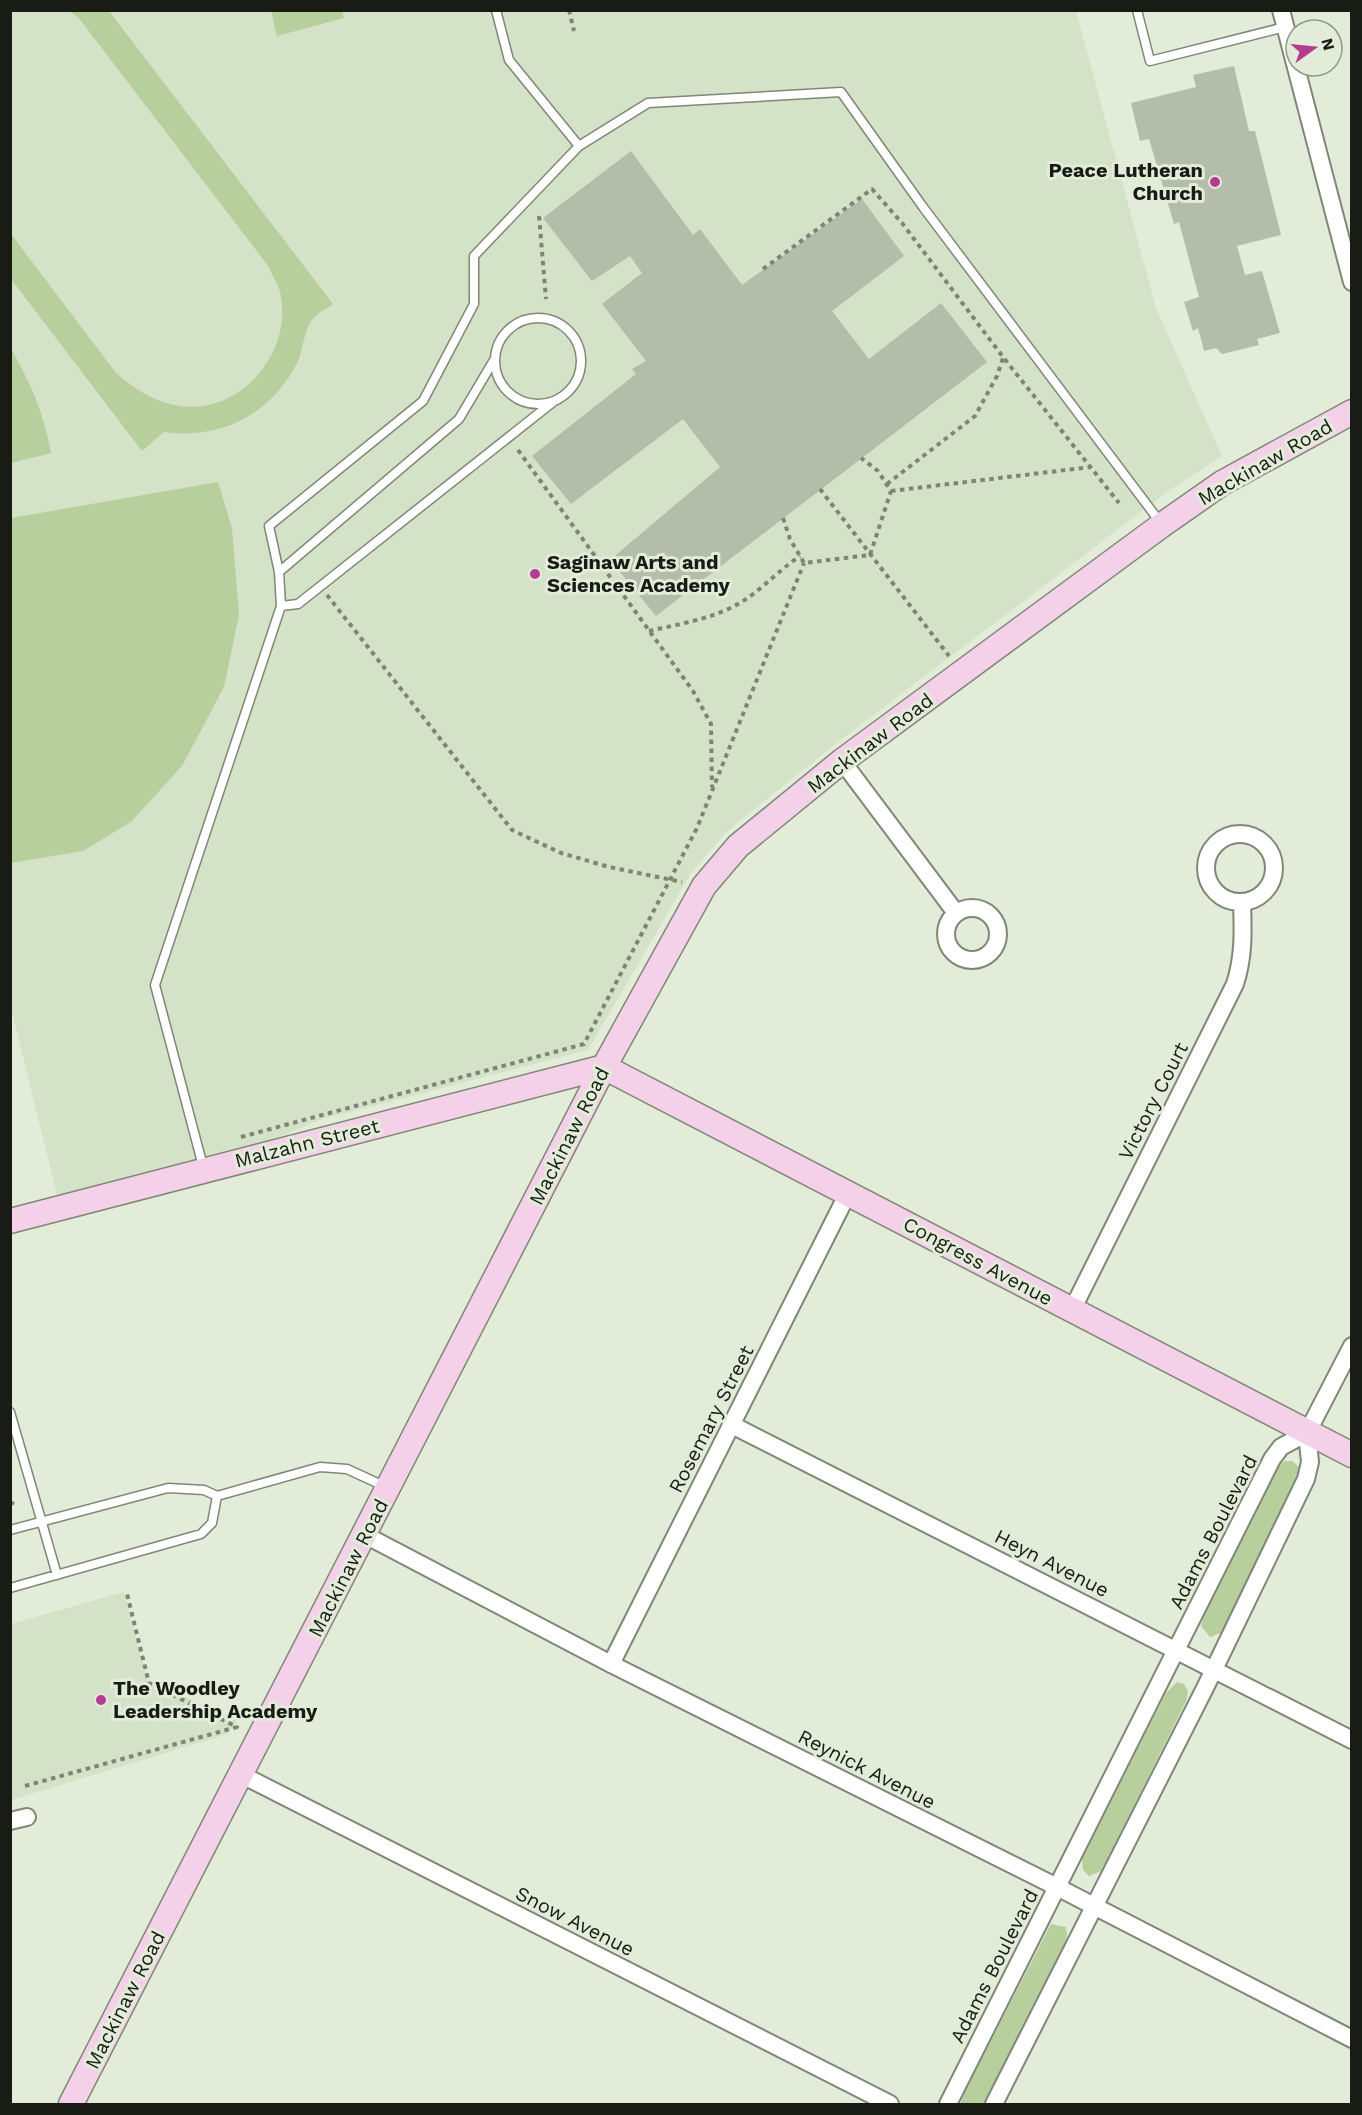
<svg xmlns="http://www.w3.org/2000/svg" width="1362" height="2115" font-family="'Work Sans',sans-serif">
<style>
.built{fill:#d4e2c7}
.green{fill:#b7ce9d}
.building{fill:#b4bdaa}
.lines{fill:none;stroke-linecap:round;stroke-linejoin:round}
.lane-casing{stroke:#7f8876;stroke-width:11}
.street-casing{stroke:#7f8876;stroke-width:20}
.secondary-casing{stroke:#7f8876;stroke-width:27}
.path{stroke:#7e8577;stroke-width:4;stroke-dasharray:4.5 4.5;stroke-linecap:butt}
.lane{stroke:#fff;stroke-width:8}
.street{stroke:#fff;stroke-width:16}
.secondary{stroke:#f4d1e9;stroke-width:24}
.poi-dot{fill:#b43c91;stroke:#e2ecd8;stroke-width:2}
.labels{text-anchor:middle;stroke-width:6;stroke-linejoin:round;paint-order:stroke}
.poi-label{font-size:20px;font-weight:bold;fill:#181c15;stroke:#e2ecd8;text-anchor:start}
.street-label{font-size:20px;fill:#181c15;stroke:#e2ecd8}
</style>
<rect width="100%" height="100%" fill="#e2ecd8"/>
<path class="built" d="M10,11H1076L1156,308L1222,456L1171,489L830,748L725,833L691,873L588,1050L319,1120L204,1170L60,1207L10,1004Z
M124,1592L147,1679L237,1721L228,1734L11,1800V1624Z"/>
<path class="green" d="M68,11H109L333,304C327,309 315,314 311,321C304,332 303,349 298,361C272,414 221,440 164,432L142,451L11,279V234L116,373C135,389 155,403 181,406C241,415 294,351 280,292C278,284 272,275 269,267L78,17Z
M271,11H342L344,18L277,36Z
M10,347C30,381 44,414 51,453L11,463Z
M218,482L232,528L239,615L224,687L182,766L132,821L83,851L11,863V518Z
M1285,1461H1292L1299,1467V1477L1223,1632L1210,1637L1201,1626L1204,1614L1279,1465Z
M1177,1682L1184,1684L1188,1691L1186,1701L1106,1862L1101,1871L1089,1876L1083,1870L1082,1859L1166,1693Z
M1051,1924L1066,1927L1067,1936L1061,1953L983,2104H960L966,2089Z"/>
<path class="building" d="M1234,66L1249,131H1255L1281,235L1237,246L1245,275L1262,271L1280,333L1257,339L1259,345L1222,354L1216,348L1204,351L1198,328L1193,331L1184,302L1199,297L1179,222L1174,224L1149,139L1140,141L1131,103L1196,87L1193,75Z
M631,151L693,235L700,229L742,285L862,199L904,256L832,311L869,359L941,303L987,362L656,616L610,560L720,467L683,419L571,504L532,456L636,374L632,369L646,361L602,304L642,273L630,256L592,281L543,218Z"/>
<g class="lines">
<defs>
<path id="lane" d="M1137,10L1150,61L1285,27
M579,146L648,103L841,92L923,207L1160,522
M495 361a43 43 0 1 1 86 0a43 43 0 1 1-86 0Z
M279,572L459,419L494,360
M281,606L298,604L553,402
M204,1170L155,985L281,606L279,572L269,526L423,401L474,304V256L579,146L509,60L496,10
M10,1412L57,1575
M10,1530L168,1488L204,1490L217,1496L320,1467L347,1469L386,1487
M10,1588L201,1534L212,1523L217,1496"/>
<path id="street" d="M1281,10L1352,282
M842,761L956,913
M1206 868a34 34 0 1 1 68 0a34 34 0 1 1-68 0Z
M946 934a26 26 0 1 1 52 0a26 26 0 1 1-52 0Z
M1072,1310L1235,984C1244,956 1243,931 1242,902
M732,1425L1352,1740
M1307,1433L1352,1346
M365,1535L611,1664L1057,1887L1352,2039
M611,1664L848,1193
M242,1775L890,2104
M10,1821L27,1817
M948,2104L1272,1459L1281,1447L1307,1433
M994,2104L1205,1688L1306,1479L1310,1462L1307,1433"/>
<path id="secondary" d="M604,1067L1352,1455
M10,1221L604,1067
M71,2104L604,1067L704,886L738,846L842,761L1162,525L1222,483L1352,412"/>
</defs>
<use href="#lane" class="lane-casing"/>
<use href="#street" class="street-casing"/>
<use href="#secondary" class="secondary-casing"/>
<path class="path" d="M569,10L574,31
M539,216L546,299
M763,269L872,189L902,223L1003,357L1119,503
M518,450L693,691L711,724L712,787
M887,484L975,416L997,376L1003,358
M820,489L949,656
M891,491L1091,467
M783,518L790,539L804,563L870,555L891,491L878,471L861,458
M327,595L512,830L561,853L609,867L682,882
M649,631C683,623 720,618 749,597C767,584 782,568 800,556
M241,1137L584,1044L697,828L804,563
M10,1502L18,1506
M25,1786L237,1727L149,1683L127,1594"/>
<use href="#lane" class="lane"/>
<use href="#street" class="street"/>
<use href="#secondary" class="secondary"/>
</g>
<g class="poi-dot">
<circle cx="1215" cy="182" r="6"/>
<circle cx="535" cy="574" r="6"/>
<circle cx="101" cy="1700" r="6"/>
</g>
<g class="labels">
<g class="poi-label">
<text x="1203" y="177" text-anchor="end">Peace Lutheran<tspan x="1203" dy="23">Church</tspan></text>
<text x="547" y="569">Saginaw Arts and<tspan x="547" dy="23">Sciences Academy</tspan></text>
<text x="113" y="1695">The Woodley<tspan x="113" dy="23">Leadership Academy</tspan></text>
</g>
<g class="street-label">
<text transform="translate(1265 462) rotate(-30)" y="7">Mackinaw Road</text>
<text transform="translate(870 743) rotate(-37)" y="7">Mackinaw Road</text>
<text transform="translate(1153 1101) rotate(-63)" y="7">Victory Court</text>
<text transform="translate(569 1136) rotate(-63)" y="7">Mackinaw Road</text>
<text transform="translate(307 1143) rotate(-14)" y="7">Malzahn Street</text>
<text transform="translate(978 1261) rotate(28)" y="7">Congress Avenue</text>
<text transform="translate(711 1419) rotate(-63)" y="7">Rosemary Street</text>
<text transform="translate(1213 1532) rotate(-63)" y="7">Adams Boulevard</text>
<text transform="translate(1052 1563) rotate(27)" y="7">Heyn Avenue</text>
<text transform="translate(348 1568) rotate(-63)" y="7">Mackinaw Road</text>
<text transform="translate(867 1769) rotate(27)" y="7">Reynick Avenue</text>
<text transform="translate(575 1921) rotate(27)" y="7">Snow Avenue</text>
<text transform="translate(994 1966) rotate(-63)" y="7">Adams Boulevard</text>
<text transform="translate(125 2000) rotate(-63)" y="7">Mackinaw Road</text>
</g>
</g>
<rect width="1362" height="2115" fill="none" stroke="#181c15" stroke-width="24"/>
<g transform="translate(1314 48) rotate(75)"><circle r="28" fill="#e2ecd8" stroke="#91998a" stroke-width="1.5"/>
<path d="M0-4.5L10 22L0 15L-10 22Z" fill="#b43c91"/>
<text y="-9" font-size="16" font-weight="bold" text-anchor="middle" fill="#181c15">N</text>
</g>
</svg>
